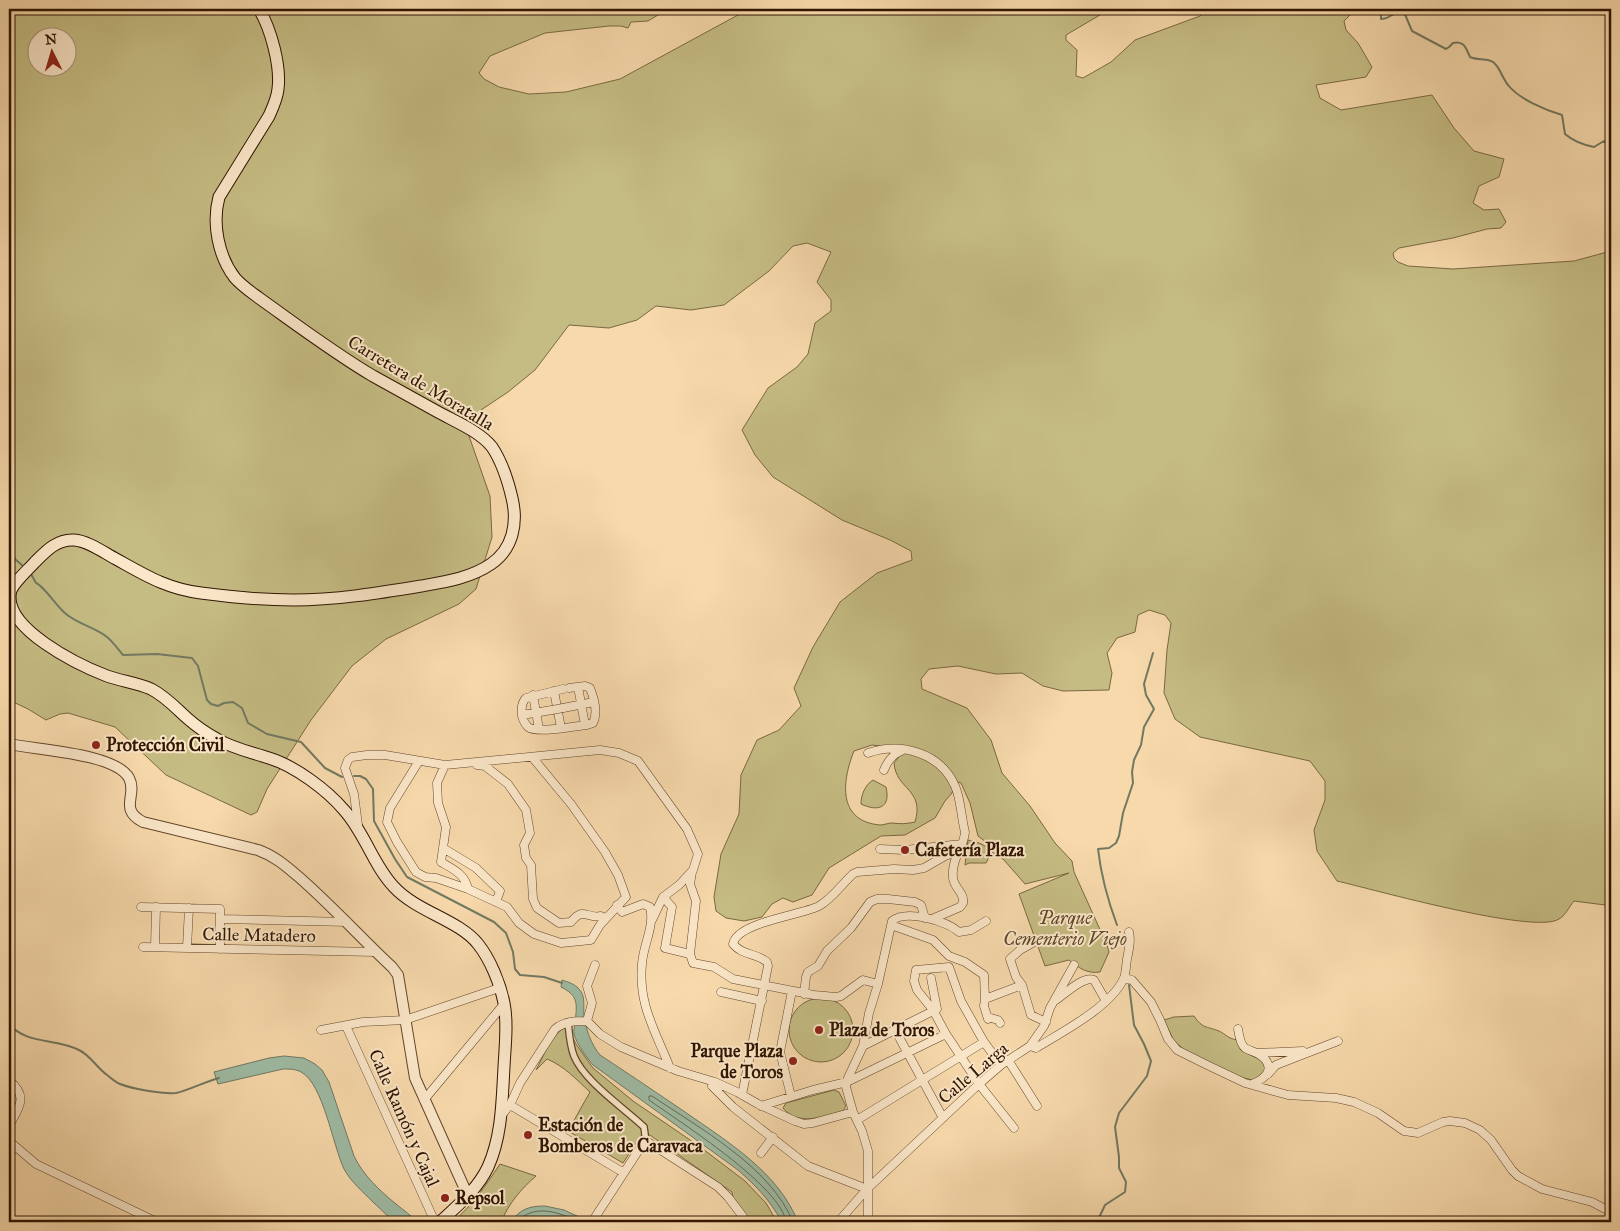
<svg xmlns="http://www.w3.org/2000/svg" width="1620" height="1231" font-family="'IM FELL Great Primer',serif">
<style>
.green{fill:#c5bc83;stroke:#7a6842;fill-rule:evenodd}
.water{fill:#9ebba4;stroke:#727962}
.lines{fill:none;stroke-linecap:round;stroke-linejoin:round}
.shore{stroke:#676852;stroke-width:1}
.stream{stroke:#727962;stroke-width:2}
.pedestrian-casing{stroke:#62462b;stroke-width:8}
.minor-casing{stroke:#62462b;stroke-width:9}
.tertiary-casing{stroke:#62462b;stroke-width:12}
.secondary-casing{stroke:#301500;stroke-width:13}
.pedestrian{stroke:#fae6c8;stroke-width:5.5}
.minor{stroke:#fae6c8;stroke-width:8}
.tertiary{stroke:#fae6c8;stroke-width:10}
.secondary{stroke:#fae6c8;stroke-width:11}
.minor-bridge-casing{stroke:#62462b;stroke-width:9;stroke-linecap:butt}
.minor-bridge{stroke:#fae6c8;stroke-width:8}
.poi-dot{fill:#8f2418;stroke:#fae6c8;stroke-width:2}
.labels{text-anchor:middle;stroke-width:4;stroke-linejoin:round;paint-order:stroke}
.street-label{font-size:18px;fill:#301500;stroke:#fae6c8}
.poi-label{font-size:18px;font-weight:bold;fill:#301500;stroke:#fae6c8;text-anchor:start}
.park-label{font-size:18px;font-style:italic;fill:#5d4727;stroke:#fae6c8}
</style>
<rect width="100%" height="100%" fill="#f7d9ab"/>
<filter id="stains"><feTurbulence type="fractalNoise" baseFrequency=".004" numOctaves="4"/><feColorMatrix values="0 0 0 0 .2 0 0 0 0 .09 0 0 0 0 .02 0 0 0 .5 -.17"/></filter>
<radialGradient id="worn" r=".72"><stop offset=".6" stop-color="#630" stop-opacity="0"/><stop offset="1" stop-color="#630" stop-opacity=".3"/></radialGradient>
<path class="green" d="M9,9H668L648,21L631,22L628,28L621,26H609L545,33L490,56L479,73L484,79L499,87L529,94L566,92L620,79L749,9H1110L1066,35V40L1077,50L1076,76L1083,78L1111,62L1135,40L1200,16L1207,9H1363L1355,10L1344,21L1346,30L1358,43L1372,67L1366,77L1316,85L1320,98L1341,110L1432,95L1454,128L1474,151L1504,159L1499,177L1479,186L1473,203L1484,210L1499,209L1506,222L1501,228L1487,229L1453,238L1399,248L1393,253L1394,258L1398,262L1408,266L1453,269L1574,261L1611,251V907L1605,905L1574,901C1569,907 1565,916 1559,919C1535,935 1372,889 1337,881L1317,851L1314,830L1325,800V781L1310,761L1200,737L1175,719L1164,693L1167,650L1171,623L1165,615L1149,610L1138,615L1135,632L1117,638L1107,653L1112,673L1109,690L1063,691L1043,686L1022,673L996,674L958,666L929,669L921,679L922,689L967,708L991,740L1002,773L1030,806L1055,843L1072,861L1074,872L1107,945L1109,952L1100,972C1087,974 1079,968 1069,960L1045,966L1019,894L1069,873L1025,884L1003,859L993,853L986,842L978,836L970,803L961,783L958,782L954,784L952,793L945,801L935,818L905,835L881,836L829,868L812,895L793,902L783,898L772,904L762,917L744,921L726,918L716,911L714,897L721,854L739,814L741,775L757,740L779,730L801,706L794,688L813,647L840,602L877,573L912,560L911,551L890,540L842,520L773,477L755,455L742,430L768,388L797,367L808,354L815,323L831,311V300L817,282L831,252L807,243L793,246L769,271L724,305L691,310L656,306L637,320L609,328L569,325L535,370L508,392L481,410L469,436L490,496L492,537L476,589L459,604L386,639L352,666L311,720L267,789L257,812L251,815L166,775L115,727L68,713L60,714L46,720L28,709L9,700ZM38,38H68V68H38ZM872,745L905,749L894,763C896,790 925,789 915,822C906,824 901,824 892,823C888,823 884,825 880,825C837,821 842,781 854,751Z
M873,780L886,787C891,808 878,812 861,804C861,795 865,785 873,780Z
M968,840C981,843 996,847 986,863H969L965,865Z
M789 1030a32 32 0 1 1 64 0a32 32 0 1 1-64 0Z
M1194,1016C1203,1029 1206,1026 1219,1031C1227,1035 1227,1038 1237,1040L1242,1051L1263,1061L1265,1070L1262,1077L1252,1080L1232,1075L1186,1051L1174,1041L1164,1020L1174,1017Z
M567,1026L576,1044L593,1068L633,1101L699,1146L745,1181L766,1203L777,1222H747L735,1207L732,1192L644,1131L623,1163L568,1131L590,1092C576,1079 564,1066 547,1059L536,1070C544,1055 551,1035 567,1026Z
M834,1090L839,1092L846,1106L843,1111C823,1116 799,1127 783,1108L786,1103Z
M500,1164L536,1176C521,1189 509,1203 501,1222H453C474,1203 484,1188 500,1164Z"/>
<path class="water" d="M562,980C568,982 575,984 579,989C586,996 583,1006 584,1015C585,1028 592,1046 600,1055C629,1074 657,1093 685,1112C728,1142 778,1172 798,1222H782C769,1199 758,1188 738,1170L593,1065C586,1056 577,1045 574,1034C573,1031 575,1026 575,1023C577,1004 579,996 561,987Z
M284,1056L304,1058L315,1064L322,1070L329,1082L354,1156C363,1175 380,1191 396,1204C403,1210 411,1215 417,1222C412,1222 403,1224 398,1222C389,1219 381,1209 374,1203C363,1192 351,1182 344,1169C333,1146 323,1083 301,1072C296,1069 289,1069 283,1069L218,1084L214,1072L269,1058Z
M545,1206L564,1210L590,1222H556L545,1220L532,1222H511C520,1209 529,1206 545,1206Z"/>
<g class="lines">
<path class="shore" d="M517,1222C534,1203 559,1212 579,1222
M786,1222C782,1187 680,1122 649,1100V1096H652C699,1128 771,1167 793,1222"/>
<path class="stream" d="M1381,9V19C1390,20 1391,11 1404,12L1412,31L1446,49L1449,47L1453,43C1464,40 1466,48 1470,57C1478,61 1491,57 1496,65C1500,69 1503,79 1508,85C1519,99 1545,110 1562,115L1565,134C1573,141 1584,145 1594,147L1604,141L1611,145
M1611,182L1608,185L1609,189L1611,190
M9,541L15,559L24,567
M31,574L36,583C44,586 57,607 66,614C78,624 96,628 107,637C113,642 118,649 123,655L157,654L192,658L198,666L207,700L211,704L218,706L224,703L233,702L242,708L248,723L267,734L301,742L325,768L342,777
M354,776H360L366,779L373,789L374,821L395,859L407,877L494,922L506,933L513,952L515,969L520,975L544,977L562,983
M1117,925C1108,901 1101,875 1098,849L1109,848L1116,843L1119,836L1123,813L1133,783L1132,772L1134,760L1141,745L1144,727L1154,709L1146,695L1144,684L1153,653
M9,1024C27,1045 56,1038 79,1050C90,1055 97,1068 107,1075C111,1078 115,1082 120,1084C133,1089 161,1094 176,1093C187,1091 207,1081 219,1078
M1097,1222L1105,1205L1125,1192L1126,1182L1119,1168V1157L1115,1127L1119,1113L1147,1076L1151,1061L1144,1044L1134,1025L1129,985"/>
<defs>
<path id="pedestrian" d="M568,1022C569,1033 570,1046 574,1056C584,1081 624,1108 644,1127L646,1142"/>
<path id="minor" d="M578,687L585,725
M563,689L526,698C521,703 521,709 522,716C523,720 525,724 528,727C536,734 575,726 587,725L593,723C598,713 594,698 590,688L585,686L569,688
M554,691L561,728
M533,695L539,729
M563,708L594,702
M522,715L552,710
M868,753C900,742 940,752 955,786C961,799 961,817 965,832C964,848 951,858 953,878C954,888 965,893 963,903L960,907L932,919
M419,761L390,808L387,822L397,842L416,872L425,877L436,878L468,889L507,907L519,923L534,934L561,943L591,940L600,925L626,897L618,875L605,852L571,804L532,757
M445,765L437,783L438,803L446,827L441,862C453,869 465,874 468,889
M477,765L485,766L508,784L526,810L530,833L524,845L526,858L531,865L533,899L537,908L559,923L571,922C584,906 586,919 601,916L605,918
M884,770C888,760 893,754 903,750
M358,825L354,794L345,768L348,760L352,757L367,755H385L445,765L600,750L619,753L638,761L687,829L698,854L693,870L679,885L663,897L651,922
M443,848L476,868L500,891L496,902
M880,849L905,850L962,844
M692,872L690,884L696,901L690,954L693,963L714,967L733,979L814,995L836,997L841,996L863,980L878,984
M663,897L672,907L665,948L690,954
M617,905L622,912L643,904L650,907C655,926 643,945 642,964C638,1005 656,1032 670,1068
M141,907L220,909V949
M220,919L347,922
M891,925L933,940L949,956L965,962L984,975L985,999L1022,985
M1036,941L1020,950L1010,959L1016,977L1022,985L1031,1015L1046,1022
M143,947L376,952
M155,947L156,907
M187,948L189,908
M1124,978L1132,980L1151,1002L1160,1020L1168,1039L1177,1050L1207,1065L1245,1083L1288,1095L1336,1098L1354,1102L1378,1113L1404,1131L1418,1133L1443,1122L1450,1121L1465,1123L1480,1130L1491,1140L1512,1170L1518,1176L1542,1189L1592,1202L1611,1212
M721,992L762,1001
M804,994L806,977L808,972L818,966L827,951L851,928L870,902L877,899H888L915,902L921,905L925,918
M985,999L984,1006L988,1019L991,1018L998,1020L1000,1023
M1056,1000C1065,994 1084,975 1094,980L1106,1001
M587,1021L592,1003L587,986L595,965
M346,1026L435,1222
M1238,1029C1239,1035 1240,1044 1245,1048C1250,1051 1256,1052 1260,1055C1277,1067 1266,1079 1252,1084
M321,1030L363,1022L405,1020L499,988
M900,1039L943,1118
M863,1046L937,1009L931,978
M1030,1046L1036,1048C1062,1032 1111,1007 1124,978C1126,973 1126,965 1127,959C1129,949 1131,942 1129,932
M1257,1053L1303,1051
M1008,1060L1037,1106
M1001,1065L984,1042L961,1001L949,967L916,970L914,981L917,990L933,1010L946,1034L979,1084L1014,1128
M1268,1074L1276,1065L1281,1063L1338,1041
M9,1080C29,1097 19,1107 9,1126
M715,1082L712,1086L733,1107L808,1166L867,1189
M742,1095L768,966L767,962C757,953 743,956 733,944C737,922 802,915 819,906C832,899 842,884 853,874L857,872L894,869L913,870L924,868L945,856L957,852
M791,1096L780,1052L792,991
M424,1100L504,1004
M761,1106L813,1090L847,1082L946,1034
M507,1107L510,1105L624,1173
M501,1116L510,1105L520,1083L555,1029C565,1021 575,1021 587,1021L600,1034L621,1047L678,1071L715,1082L737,1092L758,1104L795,1121L804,1124L813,1123L853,1112
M857,1120L984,1042
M9,1141L36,1164L157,1222
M761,1153L773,1137
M839,1221L867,1189L979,1084L1001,1065L1030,1046L1044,1026L1050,1008L1074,965
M592,1222L642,1145L648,1142L718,1187L728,1197L747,1222
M868,1222V1151L862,1131L853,1112L846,1087L848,1078L863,1046L869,1013L878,984L892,921C906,909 947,921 959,932L971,930L986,921"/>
<path id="tertiary" d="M9,744C36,750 115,753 129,778C138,795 118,809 143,822L258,850C275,856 287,867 300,878C332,906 361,938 392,967L398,975L415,1078L468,1196"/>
<path id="secondary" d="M259,9C271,29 281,66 278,89C277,99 273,107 269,116L219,197C212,223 218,256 235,278C242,286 251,292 259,298C297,325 334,353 373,376C395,388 416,400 438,412C456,422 479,431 492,447C502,462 508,481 512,498C518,523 513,549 491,564C471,578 444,582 421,586C379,593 336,600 293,600C262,600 231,597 201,593C167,589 145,575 116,559C103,552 88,541 74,540C57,539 46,551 35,562C28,570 16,580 11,590C0,628 81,666 107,676C121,681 137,683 151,689C165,696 176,708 187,718C196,726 206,733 217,739C234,749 251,752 269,758C295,766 327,790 344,810C365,833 373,865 394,887C417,912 459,920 478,944C490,959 500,983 504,1003C508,1024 505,1046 504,1067C502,1101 502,1136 488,1167C477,1190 458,1205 440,1222"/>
</defs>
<use href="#pedestrian" class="pedestrian-casing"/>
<use href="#minor" class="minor-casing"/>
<use href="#tertiary" class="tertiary-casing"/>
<use href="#secondary" class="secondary-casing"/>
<use href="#pedestrian" class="pedestrian"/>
<use href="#minor" class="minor"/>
<use href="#tertiary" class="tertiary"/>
<use href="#secondary" class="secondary"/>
<defs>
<path id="minor-bridge" d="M552,710L563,708"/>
</defs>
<use href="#minor-bridge" class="minor-bridge-casing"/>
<use href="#minor-bridge" class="minor-bridge"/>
</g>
<g class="poi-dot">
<circle cx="96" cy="745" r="5"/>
<circle cx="905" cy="850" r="5"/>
<circle cx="819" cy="1030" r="5"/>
<circle cx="793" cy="1061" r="5"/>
<circle cx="528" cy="1135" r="5"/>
<circle cx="445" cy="1198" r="5"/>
</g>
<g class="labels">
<g class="street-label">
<text transform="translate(421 383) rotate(31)" y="6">Carretera de Moratalla</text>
<text transform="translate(259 935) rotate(1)" y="6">Calle Matadero</text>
<text transform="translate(973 1073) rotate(-40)" y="6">Calle Larga</text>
<text transform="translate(404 1118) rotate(66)" y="6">Calle Ramón y Cajal</text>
</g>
<g class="poi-label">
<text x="106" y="751">Protección Civil</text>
<text x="915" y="856">Cafetería Plaza</text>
<text x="829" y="1036">Plaza de Toros</text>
<text x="783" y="1057" text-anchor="end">Parque Plaza<tspan x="783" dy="21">de Toros</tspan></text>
<text x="538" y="1131">Estación de<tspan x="538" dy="21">Bomberos de Caravaca</tspan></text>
<text x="455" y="1204">Repsol</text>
</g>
<g class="park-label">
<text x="1065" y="924">Parque<tspan x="1065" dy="21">Cementerio Viejo</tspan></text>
</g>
</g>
<rect width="1620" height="1231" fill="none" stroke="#f7d9ab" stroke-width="30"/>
<rect x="10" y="10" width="1600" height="1211" fill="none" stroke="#301500" stroke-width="2.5"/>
<rect x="15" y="15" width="1590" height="1201" fill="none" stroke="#301500"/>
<g transform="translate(52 52) rotate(355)"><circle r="24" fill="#fae6c8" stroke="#a99278"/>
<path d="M0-4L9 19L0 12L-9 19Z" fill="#8f2418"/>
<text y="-8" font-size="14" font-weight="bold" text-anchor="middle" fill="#301500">N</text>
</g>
<rect width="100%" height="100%" filter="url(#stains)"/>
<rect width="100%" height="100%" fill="url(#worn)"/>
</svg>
